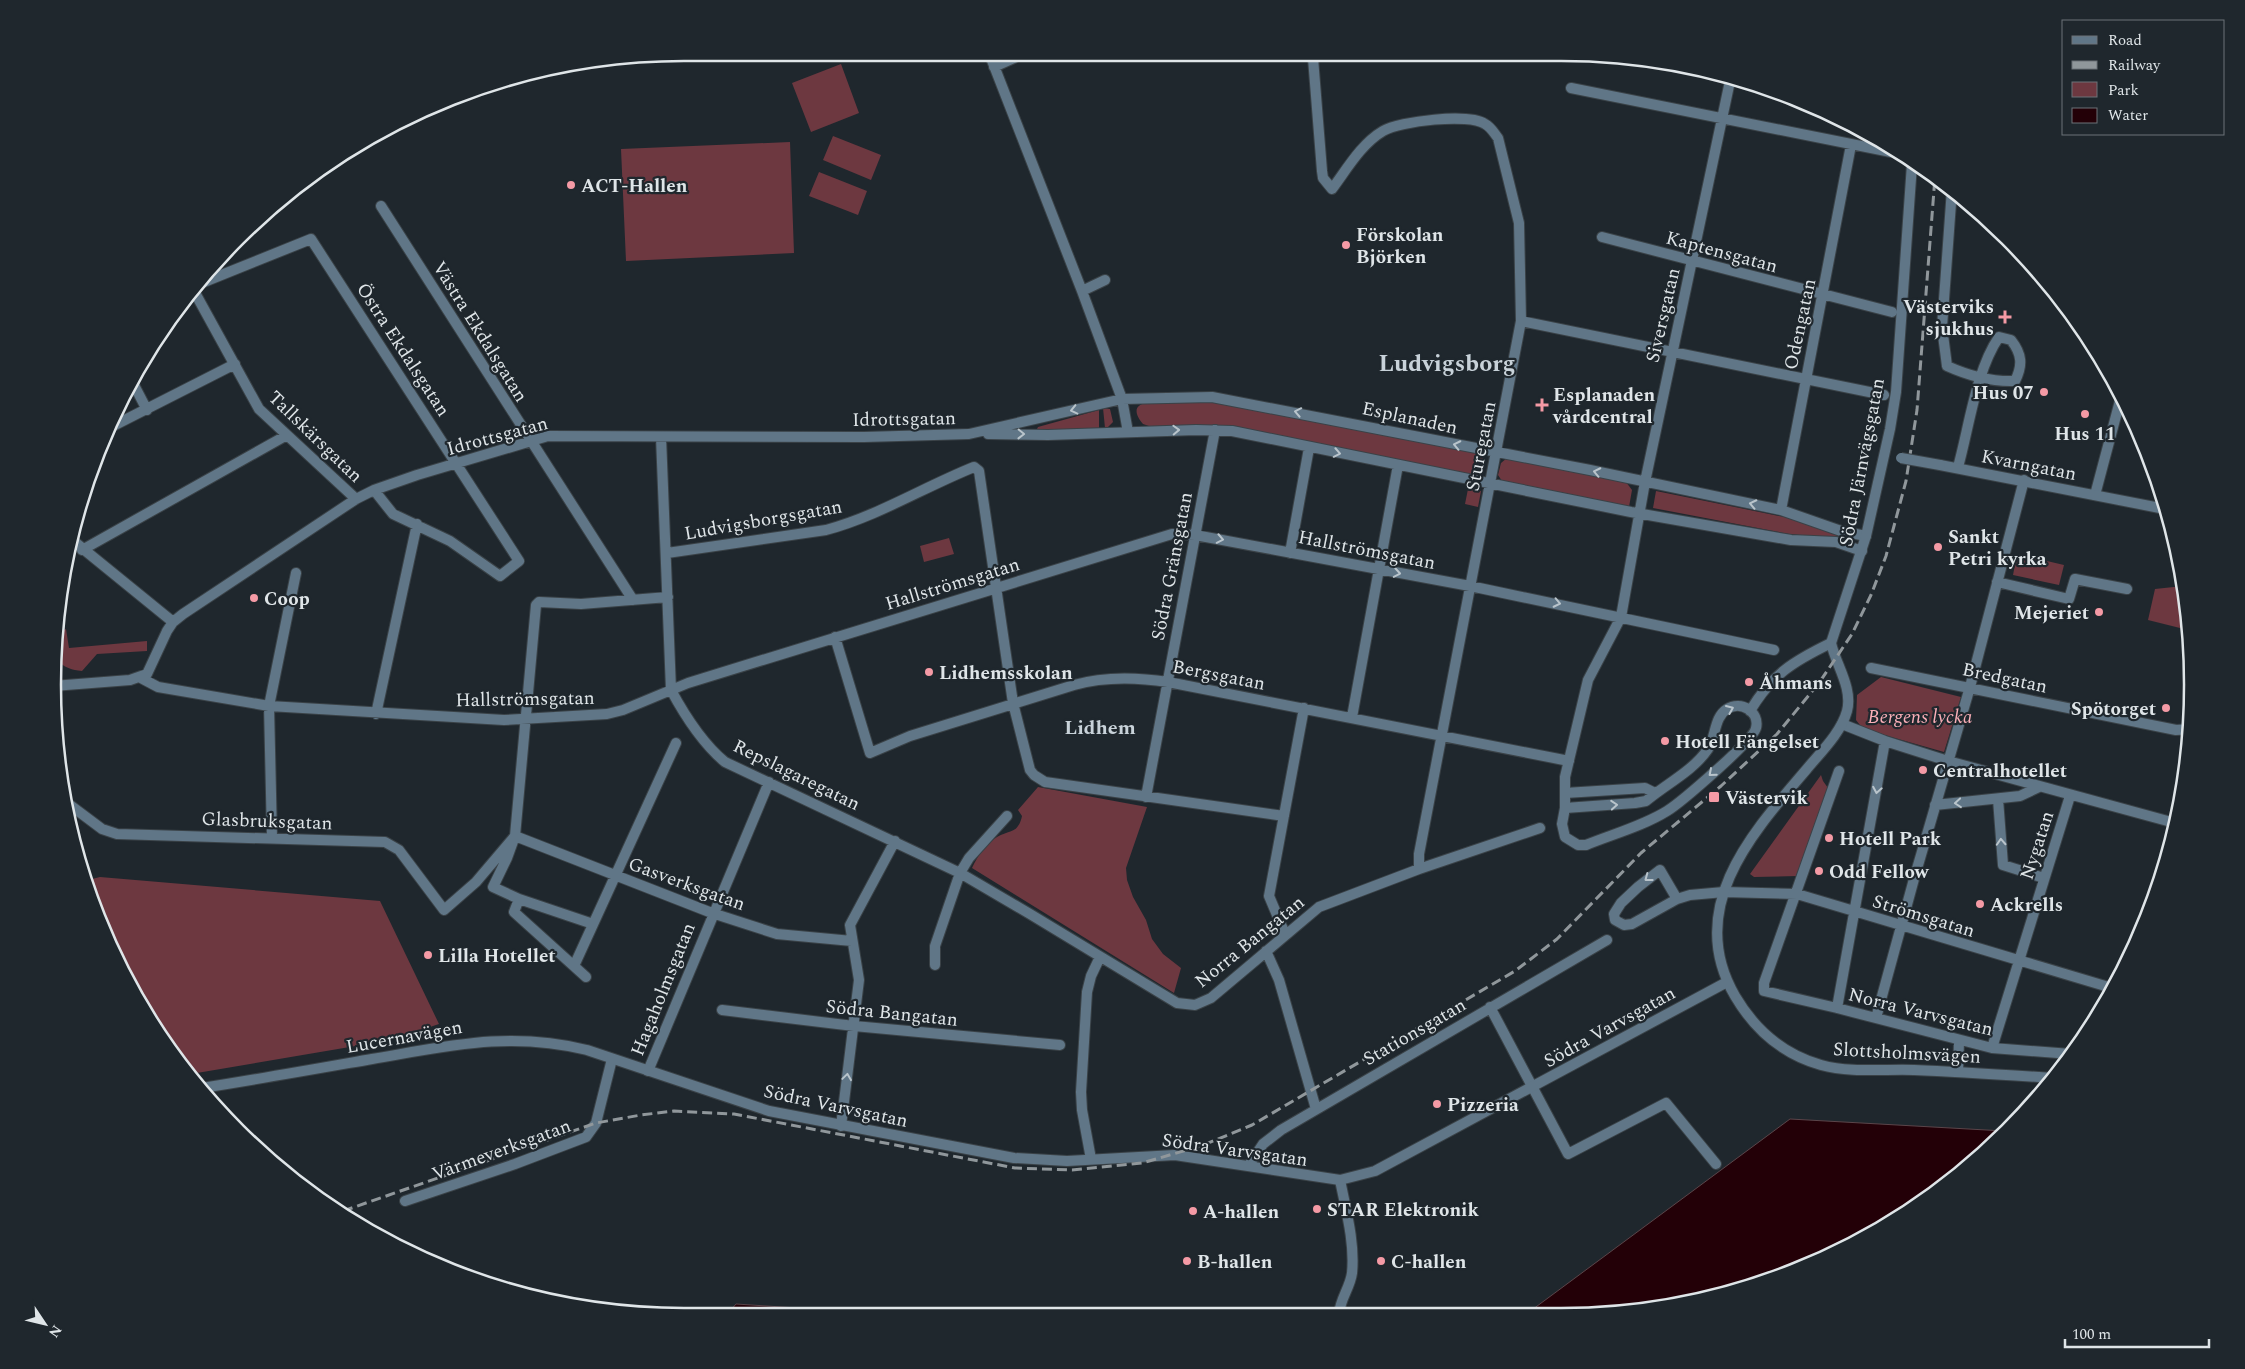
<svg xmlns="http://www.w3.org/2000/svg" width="2245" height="1369" font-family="Spectral,serif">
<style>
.green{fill:#6d3840}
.water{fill:#230007;stroke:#5b454a}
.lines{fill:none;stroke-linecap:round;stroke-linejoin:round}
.minor-casing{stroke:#3a4247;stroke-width:12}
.tertiary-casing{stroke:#3a4247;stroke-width:12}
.minor{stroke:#607687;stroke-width:10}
.tertiary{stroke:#607687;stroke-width:10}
.rail{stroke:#90979b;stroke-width:3;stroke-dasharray:10 5;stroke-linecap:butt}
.tertiary-bridge-casing{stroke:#3a4247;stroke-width:12;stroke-linecap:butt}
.tertiary-bridge{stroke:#607687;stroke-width:10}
.oneway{stroke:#b9c4cb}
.poi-dot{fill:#f49aa5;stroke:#1f272d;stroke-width:2}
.labels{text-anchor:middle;stroke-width:4.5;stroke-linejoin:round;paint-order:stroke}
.poi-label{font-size:19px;font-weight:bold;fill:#dfe5e8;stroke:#1f272d;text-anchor:start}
.street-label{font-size:19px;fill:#dfe5e8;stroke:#1f272d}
.park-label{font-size:19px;font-style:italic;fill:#fbafb8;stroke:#1f272d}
.neighbourhood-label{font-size:20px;font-weight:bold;fill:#c8d2d9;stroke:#1f272d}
.district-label{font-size:24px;font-weight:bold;fill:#c8d2d9;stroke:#1f272d}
.rim{fill:none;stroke:#dfe5e8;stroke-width:2.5}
</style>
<rect width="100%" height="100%" fill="#1f272d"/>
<path class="green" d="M841,64L859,113L811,132L792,83Z
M833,136L881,155L871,180L823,160Z
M790,142L794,253L626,261L621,149Z
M819,172L867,191L858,215L809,196Z
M1164,401L1227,402L1484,454L1479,476L1220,426H1149L1143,424C1125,402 1149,402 1164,401Z
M1103,408L1110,409L1113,422L1107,428H1105Z
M1099,410V429H1037L1038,427Z
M1507,458L1626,482L1632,490L1629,507L1502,481L1498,475L1501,463Z
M1468,489L1481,491L1478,507L1465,504Z
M1656,491L1794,519L1842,535L1841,539L1789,534L1653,508Z
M949,538L954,554L924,562L920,546Z
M2017,554L2064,565L2059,585L2013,575Z
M2183,586L2187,602L2188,630L2148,620L2155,589Z
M66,629L69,648L147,641V651L97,654L82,671C56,668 55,658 57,634Z
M1881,677L1961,697L1944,752L1863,729L1856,720L1857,695Z
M1821,775L1823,781L1828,788L1798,876L1754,877L1750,874Z
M1038,787L1147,807L1126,868L1127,880L1133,897L1146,920L1152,939L1163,954L1181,968L1174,993L972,868C977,857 984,847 994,839C1006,829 1018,836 1022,816L1018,810Z
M100,877L380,901L439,1024L391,1040L191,1074L159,1036L86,887L84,881Z"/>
<path class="water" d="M1790,1119L2004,1131L1977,1159L1876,1232L1724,1295L1602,1315H1525Z
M736,1304L859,1312H729Z"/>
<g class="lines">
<defs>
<path id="minor" d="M991,58L1082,291L1122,399L1128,432
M1313,58L1322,171L1323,178L1332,189C1347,169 1361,144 1383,131C1400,121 1469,113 1485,124C1491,127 1494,133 1498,138L1519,223L1521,321L1419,854V869
M994,67L1014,58
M1571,88L1891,152
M1952,189L1942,327L1947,366C1967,375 1992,382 2015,381C2023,365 2022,354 2011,340L1999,337C1976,370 1969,428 1958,467
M381,206L633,600
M1602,237L1892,312
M199,284L311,239L519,561L500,576L450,541L393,514L374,490
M194,291L259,409L356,499
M1082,291L1105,280
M1521,321L1884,395
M134,385L147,410
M113,426L235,364
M988,434L1048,435L1196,430L1232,431L1631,512L1791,540L1836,542L1862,551
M661,437L671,690C685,716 702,743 725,762L960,873L1030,914L1177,1003L1195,1005L1211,998L1319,907L1419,869L1540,828
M2095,495L2121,397
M1781,510L1851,145
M71,539L173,622
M82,550L287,435
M667,553L826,530C878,516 924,487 974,467L979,471L1013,703L1030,770L1034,775L1045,782L1284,816
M1290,553L1309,448
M1997,582L2069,599L2075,579L2127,589
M835,637L870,753L910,736L1074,685C1105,676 1136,677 1168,682L1569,761
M1871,668L2176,730L2191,729
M141,678L158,687L269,706L504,720L607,714L623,710L688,683L1172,534L1195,535L1470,586L1774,650
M53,686L130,680L147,674L167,631L173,622L183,614L356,499L374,490L417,475L548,436L864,437L969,434L1122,399L1212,397L1590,470L1781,510L1841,531L1866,536
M1750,711C1772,674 1794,661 1831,643
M376,714L417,524
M1352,717L1398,465
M1842,724L1885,741L1948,761L2175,823
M1839,771L1764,983V991L1837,1008L1992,1048L2071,1054
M1565,793L1645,788L1655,793
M1146,797L1215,430
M1998,799L2003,865L2044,878
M66,802L102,829L117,834L385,842L399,850L444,910L476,882L515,836L536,605L539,602L581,604L668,597
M1935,805L2020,796L2039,787
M1565,808L1635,803L1646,801C1666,784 1693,771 1708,749C1716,737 1714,717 1727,709C1741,700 1760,712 1756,728C1754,740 1680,803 1667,811C1643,826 1613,834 1586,845H1578L1565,837L1562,824L1565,808V777L1588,680L1621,617L1645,482L1730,81
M272,837L269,706L296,573
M519,899L593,924
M1677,899L1660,870L1638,887L1621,903L1614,914L1615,920L1624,925L1632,924L1677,899L1690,895L1724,892L1797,894L2112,988
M1285,934L1269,896L1304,708
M1266,951L1279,980L1316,1109
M935,965V946L960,873L969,858L1007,816
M574,966L676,743
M586,977L514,912L519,899L493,887L507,858L515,836L712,913L777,934L852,941
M1490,1007L1568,1154L1666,1103L1716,1164
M1837,1008L1885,741
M722,1010L854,1026L1060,1045
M1876,1018L1914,879L1970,687L2024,480
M1992,1048L2070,796
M648,1071L769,782
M1958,1072L1959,1041
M841,1126L859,980L850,925L895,841
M1091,1159L1082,1110L1081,1092L1087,992L1091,976L1100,957
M1249,1165L1263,1144L1281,1130L1607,940
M405,1201L515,1164L586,1137L596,1123L612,1059
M1339,1314C1340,1299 1350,1288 1352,1273C1355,1243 1346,1210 1340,1180"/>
<path id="tertiary" d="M1912,164L1896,392L1890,429L1866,536L1831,643C1836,665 1853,688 1847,711C1841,733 1820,753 1806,770C1752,833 1684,908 1735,996C1755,1030 1782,1054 1821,1065C1850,1073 1884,1069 1914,1070C1961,1072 2007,1075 2054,1078
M1940,465L2165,509
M202,1088C259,1079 315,1069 372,1059C449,1046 509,1031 587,1050L769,1111L1014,1158L1067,1161L1175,1155L1340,1180L1375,1171L1727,982"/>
</defs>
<use href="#minor" class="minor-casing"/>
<use href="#tertiary" class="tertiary-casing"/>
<use href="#minor" class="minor"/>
<use href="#tertiary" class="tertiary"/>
<path class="rail" d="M343,1211L596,1123L641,1115L674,1111L734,1114L1015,1168L1072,1170L1142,1163L1201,1146L1252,1125L1515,971L1557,939L1641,853L1721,786L1777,734L1819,683L1852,634L1871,595L1886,556L1906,481L1917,410L1935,177"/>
<defs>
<path id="tertiary-bridge" d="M1901,458L1940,465"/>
</defs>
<use href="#tertiary-bridge" class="tertiary-bridge-casing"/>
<use href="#tertiary-bridge" class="tertiary-bridge"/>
</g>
<defs><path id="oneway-chevron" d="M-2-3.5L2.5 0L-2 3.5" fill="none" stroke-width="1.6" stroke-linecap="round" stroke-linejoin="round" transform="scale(1.25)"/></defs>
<g class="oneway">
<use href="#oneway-chevron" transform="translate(1074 410) rotate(167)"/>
<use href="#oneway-chevron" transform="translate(1298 412) rotate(-169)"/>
<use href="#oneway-chevron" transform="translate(1176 430) rotate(-2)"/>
<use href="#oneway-chevron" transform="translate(1021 434) rotate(1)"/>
<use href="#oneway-chevron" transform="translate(1457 445) rotate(-168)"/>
<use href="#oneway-chevron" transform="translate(1337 453) rotate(11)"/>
<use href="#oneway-chevron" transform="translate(1597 472) rotate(-168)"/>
<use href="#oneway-chevron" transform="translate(1753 504) rotate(-168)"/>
<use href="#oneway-chevron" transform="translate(1220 539) rotate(11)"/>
<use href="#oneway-chevron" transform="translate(1397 573) rotate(10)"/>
<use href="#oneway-chevron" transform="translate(1557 603) rotate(12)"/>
<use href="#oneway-chevron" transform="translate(1730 709) rotate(-23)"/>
<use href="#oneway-chevron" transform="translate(1712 773) rotate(139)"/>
<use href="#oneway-chevron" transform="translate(1877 790) rotate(100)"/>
<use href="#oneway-chevron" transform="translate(1958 803) rotate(175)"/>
<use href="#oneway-chevron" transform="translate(1614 805) rotate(-4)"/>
<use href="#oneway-chevron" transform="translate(2001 842) rotate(-93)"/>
<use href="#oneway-chevron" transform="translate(1648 878) rotate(143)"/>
<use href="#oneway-chevron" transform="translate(847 1077) rotate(-82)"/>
</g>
<g class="poi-dot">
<circle cx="571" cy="185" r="5"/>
<circle cx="1346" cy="245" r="5"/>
<path d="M2002.5 309.5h5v5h5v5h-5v5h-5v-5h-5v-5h5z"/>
<circle cx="2044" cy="392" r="5"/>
<path d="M1539.5 397.5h5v5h5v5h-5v5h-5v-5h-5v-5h5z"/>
<circle cx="2085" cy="414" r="5"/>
<circle cx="1938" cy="547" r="5"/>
<circle cx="254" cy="598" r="5"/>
<circle cx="2099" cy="612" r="5"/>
<circle cx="929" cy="672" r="5"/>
<circle cx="1749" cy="682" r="5"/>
<circle cx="2166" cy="708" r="5"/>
<circle cx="1665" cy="741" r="5"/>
<circle cx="1923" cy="770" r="5"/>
<rect x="1708" y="791" width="12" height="12" rx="2.5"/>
<circle cx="1829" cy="838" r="5"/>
<circle cx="1819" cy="871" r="5"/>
<circle cx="1980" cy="904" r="5"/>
<circle cx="428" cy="955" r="5"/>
<circle cx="1437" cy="1104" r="5"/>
<circle cx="1317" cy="1209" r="5"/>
<circle cx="1193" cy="1211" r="5"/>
<circle cx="1187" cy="1261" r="5"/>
<circle cx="1381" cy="1261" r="5"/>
</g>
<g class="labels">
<g class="poi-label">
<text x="581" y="192">ACT-Hallen</text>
<text x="1356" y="241">Förskolan<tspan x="1356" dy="22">Björken</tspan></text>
<text x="1994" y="313" text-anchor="end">Västerviks<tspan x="1994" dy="22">sjukhus</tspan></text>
<text x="2034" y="399" text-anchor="end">Hus 07</text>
<text x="1553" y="401">Esplanaden<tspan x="1553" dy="22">vårdcentral</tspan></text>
<text x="2085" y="440" text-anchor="middle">Hus 11</text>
<text x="1948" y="543">Sankt<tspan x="1948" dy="22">Petri kyrka</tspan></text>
<text x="264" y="605">Coop</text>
<text x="2089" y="619" text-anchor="end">Mejeriet</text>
<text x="939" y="679">Lidhemsskolan</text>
<text x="1759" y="689">Åhmans</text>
<text x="2156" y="715" text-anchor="end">Spötorget</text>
<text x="1675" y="748">Hotell Fängelset</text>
<text x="1933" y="777">Centralhotellet</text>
<text x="1725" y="804">Västervik</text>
<text x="1839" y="845">Hotell Park</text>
<text x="1829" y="878">Odd Fellow</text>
<text x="1990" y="911">Ackrells</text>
<text x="438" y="962">Lilla Hotellet</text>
<text x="1447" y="1111">Pizzeria</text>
<text x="1327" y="1216">STAR Elektronik</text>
<text x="1203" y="1218">A-hallen</text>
<text x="1197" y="1268">B-hallen</text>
<text x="1391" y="1268">C-hallen</text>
</g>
<g class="street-label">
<text transform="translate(1722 251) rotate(15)" y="7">Kaptensgatan</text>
<text transform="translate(1662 315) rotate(-77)" y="7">Siversgatan</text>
<text transform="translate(1799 324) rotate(-78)" y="7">Odengatan</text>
<text transform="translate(481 331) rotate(58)" y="7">Västra Ekdalsgatan</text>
<text transform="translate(404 349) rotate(57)" y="7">Östra Ekdalsgatan</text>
<text transform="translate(1410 417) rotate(12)" y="7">Esplanaden</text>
<text transform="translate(904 418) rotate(-1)" y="7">Idrottsgatan</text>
<text transform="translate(497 435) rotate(-15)" y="7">Idrottsgatan</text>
<text transform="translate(316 436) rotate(44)" y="7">Tallskärsgatan</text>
<text transform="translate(1480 446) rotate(-79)" y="7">Sturegatan</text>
<text transform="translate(1861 462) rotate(-79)" y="7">Södra Järnvägsgatan</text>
<text transform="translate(2029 464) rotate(11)" y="7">Kvarngatan</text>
<text transform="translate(763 519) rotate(-10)" y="7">Ludvigsborgsgatan</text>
<text transform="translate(1367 549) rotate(11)" y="7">Hallströmsgatan</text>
<text transform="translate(1171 566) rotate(-79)" y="7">Södra Gränsgatan</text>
<text transform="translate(952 583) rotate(-17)" y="7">Hallströmsgatan</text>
<text transform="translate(1219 674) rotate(11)" y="7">Bergsgatan</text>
<text transform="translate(2005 677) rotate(12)" y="7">Bredgatan</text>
<text transform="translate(525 698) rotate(-1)" y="7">Hallströmsgatan</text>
<text transform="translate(797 774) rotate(26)" y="7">Repslagaregatan</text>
<text transform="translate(267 820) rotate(2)" y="7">Glasbruksgatan</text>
<text transform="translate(2036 845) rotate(-72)" y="7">Nygatan</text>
<text transform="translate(687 883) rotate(20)" y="7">Gasverksgatan</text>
<text transform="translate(1924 915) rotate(17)" y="7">Strömsgatan</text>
<text transform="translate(1249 941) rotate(-39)" y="7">Norra Bangatan</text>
<text transform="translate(662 989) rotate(-68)" y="7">Hagaholmsgatan</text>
<text transform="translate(1921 1011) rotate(14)" y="7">Norra Varvsgatan</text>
<text transform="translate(892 1012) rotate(6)" y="7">Södra Bangatan</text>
<text transform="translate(1609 1026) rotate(-29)" y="7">Södra Varvsgatan</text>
<text transform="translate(1414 1031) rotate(-30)" y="7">Stationsgatan</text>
<text transform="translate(404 1036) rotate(-10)" y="7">Lucernavägen</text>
<text transform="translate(1907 1052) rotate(3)" y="7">Slottsholmsvägen</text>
<text transform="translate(836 1105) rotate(12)" y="7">Södra Varvsgatan</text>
<text transform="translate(501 1149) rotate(-20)" y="7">Värmeverksgatan</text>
<text transform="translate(1235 1149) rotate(8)" y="7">Södra Varvsgatan</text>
</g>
<g class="park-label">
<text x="1920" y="723">Bergens lycka</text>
</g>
<g class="neighbourhood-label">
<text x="1100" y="734">Lidhem</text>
</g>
<g class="district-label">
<text x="1447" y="371">Ludvigsborg</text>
</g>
</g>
<path d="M0 0H2245V1369H0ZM684 61H1561A623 623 0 0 1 2184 684V685A623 623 0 0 1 1561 1308H684A623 623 0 0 1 61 685V684A623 623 0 0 1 684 61Z" fill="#1f272d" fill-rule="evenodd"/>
<path class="rim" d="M684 61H1561A623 623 0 0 1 2184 684V685A623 623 0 0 1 1561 1308H684A623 623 0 0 1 61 685V684A623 623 0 0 1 684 61Z"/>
<rect x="2062" y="20" width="162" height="115" fill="#1f272d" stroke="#6c7378"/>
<rect x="2072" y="36" width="25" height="8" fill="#607687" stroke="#6c7378"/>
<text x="2108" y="45" font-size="15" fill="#dfe5e8">Road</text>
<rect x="2072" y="61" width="25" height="8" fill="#90979b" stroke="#6c7378"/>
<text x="2108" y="70" font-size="15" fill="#dfe5e8">Railway</text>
<rect x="2072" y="82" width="25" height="15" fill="#6d3840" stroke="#6c7378"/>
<text x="2108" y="95" font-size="15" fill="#dfe5e8">Park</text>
<rect x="2072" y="108" width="25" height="15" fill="#230007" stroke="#6c7378"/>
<text x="2108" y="120" font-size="15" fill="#dfe5e8">Water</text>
<g transform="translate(45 1324) rotate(125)" stroke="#1f272d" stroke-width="4" paint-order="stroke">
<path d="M0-4L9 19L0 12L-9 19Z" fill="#dfe5e8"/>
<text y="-8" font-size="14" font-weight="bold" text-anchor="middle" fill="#dfe5e8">N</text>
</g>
<path d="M2065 1339v8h144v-8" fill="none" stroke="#dfe5e8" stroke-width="2.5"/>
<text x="2072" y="1339" font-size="15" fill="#dfe5e8" stroke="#1f272d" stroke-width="4" paint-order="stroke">100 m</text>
</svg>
